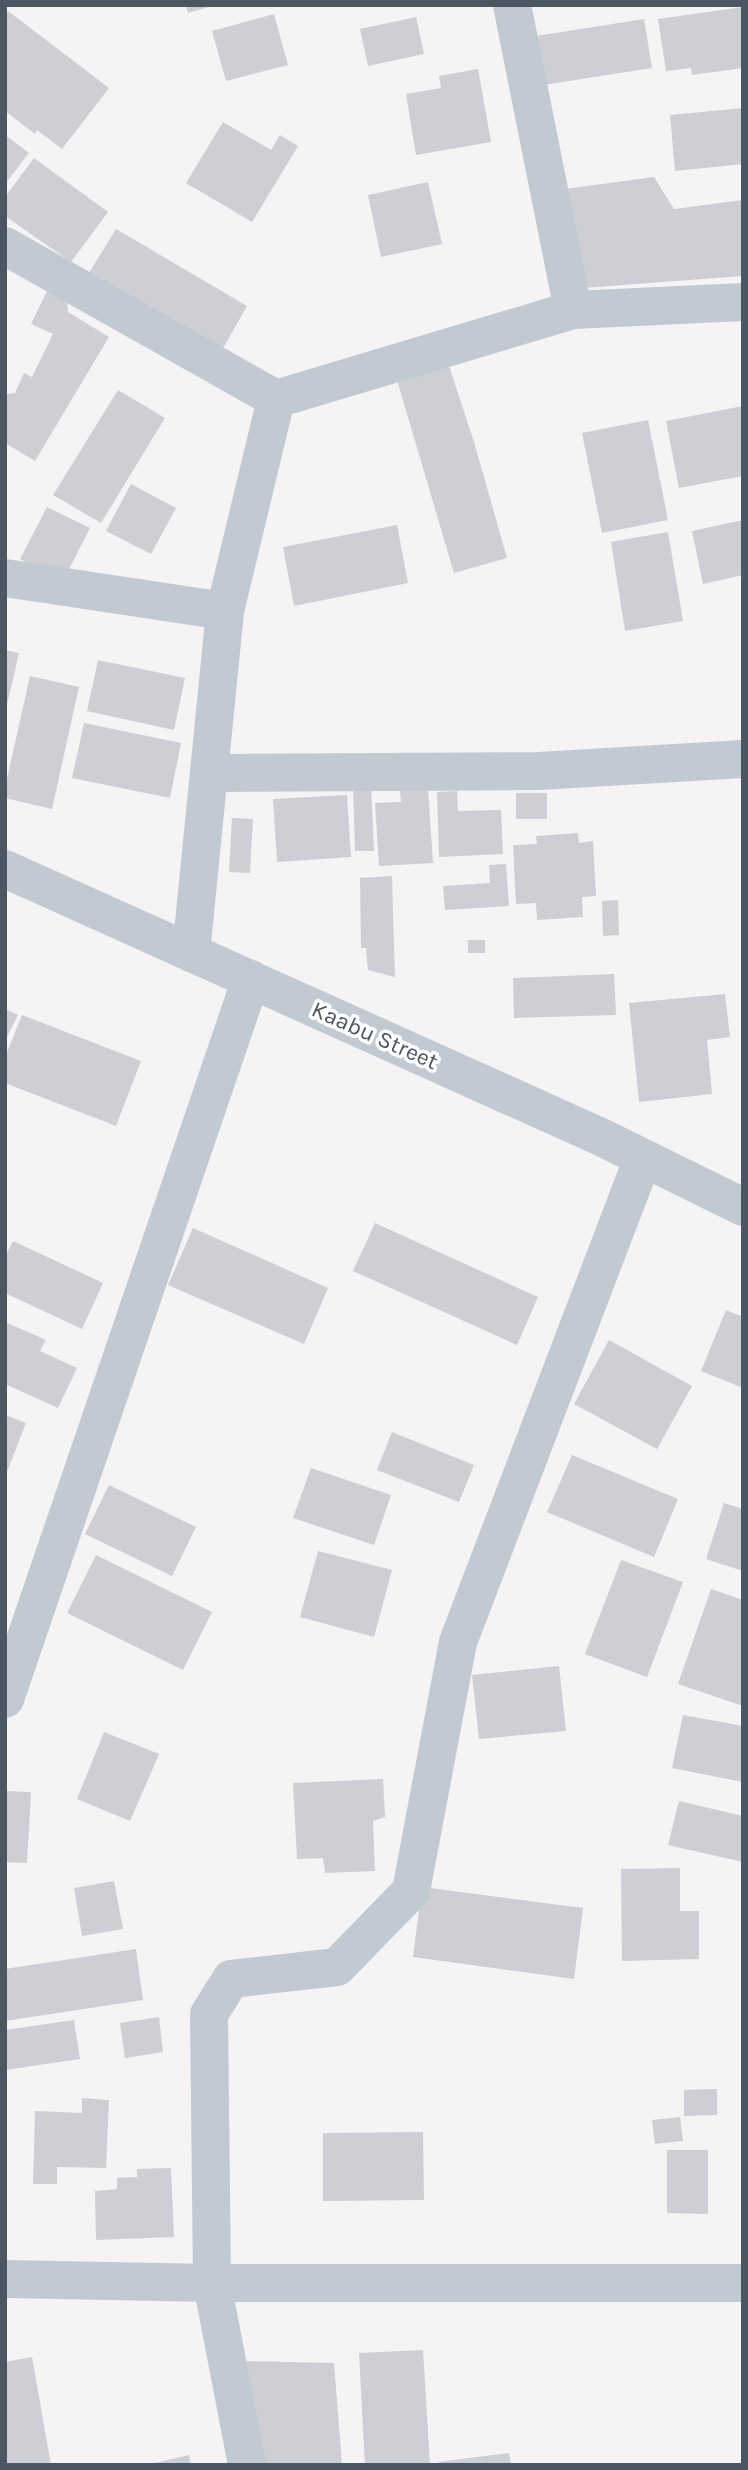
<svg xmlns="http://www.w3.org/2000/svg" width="748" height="2470" font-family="Karla,sans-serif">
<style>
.building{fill:#cdcfd5}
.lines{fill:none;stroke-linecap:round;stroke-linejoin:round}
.minor{stroke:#c1cad2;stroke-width:38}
.labels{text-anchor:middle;stroke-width:7;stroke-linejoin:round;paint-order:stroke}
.street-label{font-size:23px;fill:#4a5661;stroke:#fff}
</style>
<rect width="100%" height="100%" fill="#f5f3f3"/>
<path class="building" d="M186,5H212V6L188,13Z
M743,7V68L692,75L691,68L666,71L658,19Z
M8,11L109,88L62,149L37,130L35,134L5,111V15Z
M274,14L288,65L226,81L212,31Z
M416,17L424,54L368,66L360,29Z
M644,19L652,68L537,86L530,37Z
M478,69L491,142L416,155L406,94L441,88L439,76Z
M743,108V164L675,171L670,115Z
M223,122L271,150L280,135L298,146L252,222L186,183Z
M5,135L29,153L5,184Z
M34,158L108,212L71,262L5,216V197Z
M654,177L674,209L743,200V276L583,288L565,189Z
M428,182L442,244L381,257L368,195Z
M116,229L247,306L222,350L89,273Z
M47,291L67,299L68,312L109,337L35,461L5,443V394L15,393L24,373L32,377L53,334L31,324Z
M448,363L474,442L507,558L454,573L397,380Z
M118,390L165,418L101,523L53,495Z
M743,406V476L679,488L666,421Z
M648,420L668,520L602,533L582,433Z
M131,484L176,508L151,554L106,531Z
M47,507L90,528L63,581L20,559Z
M743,520V575L703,584L692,531Z
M397,525L408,583L294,606L283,547Z
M668,532L683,621L625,631L611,542Z
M5,650L19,653L6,709H5Z
M98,660L185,678L174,730L87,711Z
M30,676L79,687L52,809L5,798V788Z
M84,723L181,743L170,798L72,778Z
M371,785L374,851H355L353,786Z
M428,789L433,863L379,866L375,803L401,802L400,791Z
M457,791L458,811L501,810L503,854L439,857L437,792Z
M516,793H547V819H516Z
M347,795L351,857L277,862L273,799Z
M232,818L253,819L250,873L229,872Z
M578,833L579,843L593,841L596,896L582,897L583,917L537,920L536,903L516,904L513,845L537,844L536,836Z
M506,864L509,906L445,910L443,886L490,883L489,865Z
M392,876L394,948L395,977L368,970L366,948H361L360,878Z
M618,900L619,935L603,936L602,901Z
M468,940H485V953H468Z
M614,974L616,1015L514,1018L513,978Z
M725,994L730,1037L707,1040L712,1094L639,1102L629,1003Z
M5,1009L18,1015L5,1041Z
M22,1015L141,1061L116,1126L5,1083V1057Z
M375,1223L538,1297L517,1345L353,1271Z
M193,1228L328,1288L304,1344L168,1285Z
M13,1241L103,1283L82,1329L5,1293V1257Z
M726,1310L743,1317V1388L701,1371Z
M5,1322L46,1340L40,1351L77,1368L58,1408L5,1384Z
M609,1340L692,1386L657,1449L574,1404Z
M5,1415L26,1423L5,1477Z
M392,1432L474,1465L459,1502L377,1470Z
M572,1455L678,1499L654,1557L547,1512Z
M311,1468L391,1495L374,1545L293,1518Z
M109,1485L196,1527L172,1576L85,1534Z
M724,1503L743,1509V1571L706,1559Z
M318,1551L392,1570L374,1637L300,1617Z
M96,1555L212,1612L183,1670L67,1613Z
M621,1560L683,1582L647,1677L585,1654Z
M711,1589L743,1600V1706L678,1684Z
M559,1666L566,1731L479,1739L472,1675Z
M683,1715L743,1726V1782L672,1768Z
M104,1732L159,1754L130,1821L77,1799Z
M383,1779L385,1817L373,1821L375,1871L325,1873L323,1858L297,1859L293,1783Z
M5,1791L31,1792L27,1863L5,1862Z
M679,1801L743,1816V1862L668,1845Z
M680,1868V1911H699V1959L622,1961L621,1869Z
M114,1881L123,1929L82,1936L74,1888Z
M422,1887L583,1908L574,1979L413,1957Z
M136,1949L143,2000L5,2021V1969Z
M159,2017L163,2052L125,2058L120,2023Z
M74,2020L80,2059L5,2070V2030Z
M717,2089V2115L684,2116V2090Z
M82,2098L109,2100L106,2168L57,2167V2184H33L35,2111L82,2113Z
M680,2117L683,2141L655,2144L652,2120Z
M423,2132L424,2200L323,2201V2133Z
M667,2150H708V2214L667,2213Z
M171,2168L174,2237L96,2240L95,2191L117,2189V2178L137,2177V2169Z
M423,2350L430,2465H365L359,2353Z
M32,2357L51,2465H5V2362Z
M240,2361L334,2363L342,2465H259Z
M509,2453L511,2465H438V2462Z
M189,2455L191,2465H150V2464Z"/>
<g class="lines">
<path class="minor" d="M512,5L573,310
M5,246L276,399
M5,578L225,611
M210,773L539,771L743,759
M5,869L601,1137L743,1207
M191,953L225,611L276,399L573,310L743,302
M5,1699L251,979
M5,2279L212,2283H743
M247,2465L212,2283L209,2014L231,1979L337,1967L411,1891L458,1642L643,1158"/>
</g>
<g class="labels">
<g class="street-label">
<text transform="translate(375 1035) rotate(24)" y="8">Kaabu Street</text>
</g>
</g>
<rect width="748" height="2470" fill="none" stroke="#4a5661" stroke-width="14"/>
</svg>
